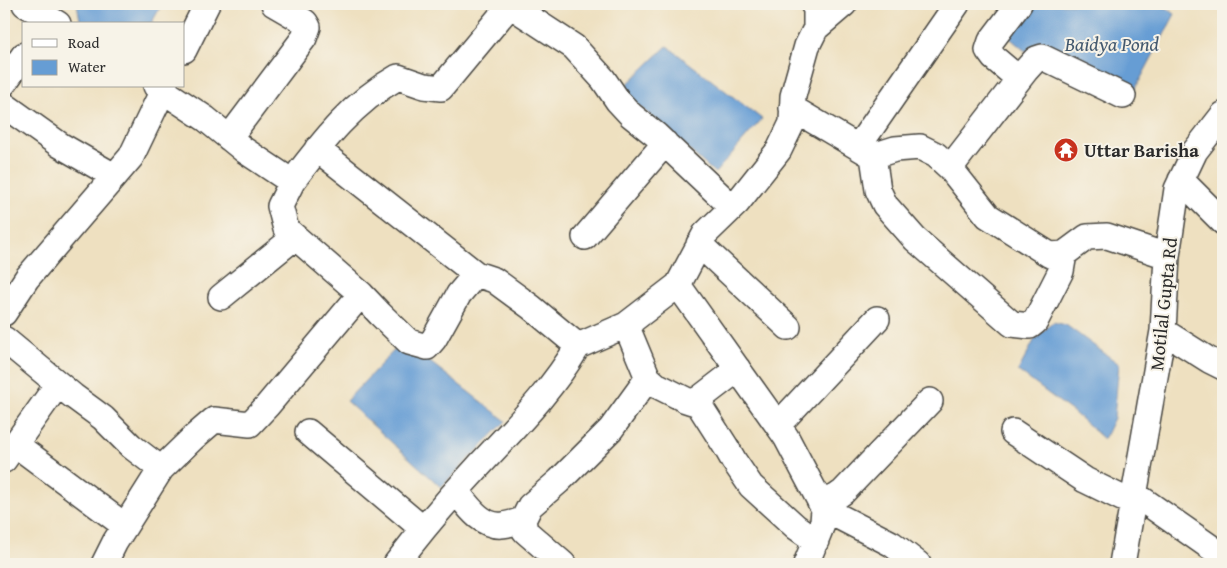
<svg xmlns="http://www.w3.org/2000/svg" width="1227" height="568" font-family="'Gentium Book Plus',serif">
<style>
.water{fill:#669dd4;stroke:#486480}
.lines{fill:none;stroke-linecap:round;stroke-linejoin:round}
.minor-casing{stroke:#484641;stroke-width:28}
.minor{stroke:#fff;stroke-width:25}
.labels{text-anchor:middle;stroke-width:4;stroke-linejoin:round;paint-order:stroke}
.poi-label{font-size:19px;font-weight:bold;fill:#2b2b2b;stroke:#f7f3e8;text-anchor:start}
.street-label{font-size:19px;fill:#2b2b2b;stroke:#f7f3e8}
.water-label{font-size:20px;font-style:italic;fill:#43596f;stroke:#f7f3e8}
</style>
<rect width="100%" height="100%" fill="#f7f3e8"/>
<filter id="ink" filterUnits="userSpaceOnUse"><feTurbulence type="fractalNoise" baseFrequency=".02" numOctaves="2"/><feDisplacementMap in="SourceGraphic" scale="10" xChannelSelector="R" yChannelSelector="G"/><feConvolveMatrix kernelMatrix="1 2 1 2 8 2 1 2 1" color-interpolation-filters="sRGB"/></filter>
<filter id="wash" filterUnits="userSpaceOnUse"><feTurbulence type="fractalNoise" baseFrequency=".0096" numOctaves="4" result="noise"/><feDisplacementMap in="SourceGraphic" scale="20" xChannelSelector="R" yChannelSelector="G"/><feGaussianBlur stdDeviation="1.12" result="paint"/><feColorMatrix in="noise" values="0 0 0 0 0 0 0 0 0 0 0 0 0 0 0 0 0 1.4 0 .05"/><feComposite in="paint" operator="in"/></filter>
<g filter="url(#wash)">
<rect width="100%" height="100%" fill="#eee0c0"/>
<path class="water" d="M77,4H162L151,24H84L80,20Z
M1007,4H1160L1175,14L1132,95L1024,50L993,24Z
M667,46L762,119L715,173L621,90Z
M1053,322L1066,325L1119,364L1114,418L1104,439L1073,412L1018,371L1035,339Z
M403,341L506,421L441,487L346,401Z"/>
</g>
<g filter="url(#ink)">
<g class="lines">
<defs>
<path id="minor" d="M25,4L58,24
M510,5L574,47L603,79L618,101L631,115L656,135L732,207
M816,28L844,4
M184,50L207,4
M1019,79L994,58L988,50L991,41L1019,4
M4,83L24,55
M4,105L60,145L114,176
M792,108L873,156L895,149L920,147L936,155L950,168L988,216L1050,255L1064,254L1087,237L1107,236L1167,256
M229,138L304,38L308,27L305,22L274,4
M858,147L957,4
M317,149L476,274
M873,156L878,190L885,205L915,239L1012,324L1030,326L1035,322L1061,271L1064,254
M950,168L1026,70L1036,59L1042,57L1123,96
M1181,180L1223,222
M292,182C323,141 353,102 398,77L424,86L441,88L510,5L508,4
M585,237L665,143
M699,244L788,327
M361,294L380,314L409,342L427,347L434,339L459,294L476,274L494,280L531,307L578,346L626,325L678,285
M221,297L295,237
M4,313L27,278L131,157L165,86
M626,325L648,378L656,385L686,400L692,402L699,399L738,369
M1163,331L1209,360L1223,367
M4,339L73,396L103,418L131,446L161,469L193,438L214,420L250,424L267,406L361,294L286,229L280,206L292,182L244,150L206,119L156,86
M696,400L726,447L734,461L751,486L796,527L816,541
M778,425L877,319
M308,432L423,529
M1013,432L1085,480L1132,503
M15,444L125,526
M4,460L58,384
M456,491C467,505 482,528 503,525C510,524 516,522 523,520
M1133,493L1223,556
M820,502L836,497L843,492L930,401
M824,509L892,544L918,564
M104,564L115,542L161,469
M396,564C421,531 448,499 477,468C513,429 551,392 578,346
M563,564L525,531L523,520L530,506L559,481L611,429L648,378
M806,564L823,522L824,509L786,437L678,285L705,234L737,203L779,150L792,123L793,96L807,46L816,28V9L813,4
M1122,564L1163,331L1167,256L1177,189L1195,151L1223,115"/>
</defs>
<use href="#minor" class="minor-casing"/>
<use href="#minor" class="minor"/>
</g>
</g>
<defs>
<symbol id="temple-disc" viewBox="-11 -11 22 22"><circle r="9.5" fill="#c8321e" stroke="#f7f3e8"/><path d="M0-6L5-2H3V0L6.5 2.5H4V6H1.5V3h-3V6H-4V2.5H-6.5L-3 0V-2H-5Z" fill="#fff"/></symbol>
</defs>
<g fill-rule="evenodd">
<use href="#temple-disc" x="1052" y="136" width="28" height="28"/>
</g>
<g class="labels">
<g class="poi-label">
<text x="1084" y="157">Uttar Barisha</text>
</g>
<g class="street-label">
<text transform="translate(1163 304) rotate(-84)" y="7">Motilal Gupta Rd</text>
</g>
<g class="water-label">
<text x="1112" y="51">Baidya Pond</text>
</g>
</g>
<rect width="1227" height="568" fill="none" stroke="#f7f3e8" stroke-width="20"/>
<rect x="22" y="22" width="162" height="65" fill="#f7f3e8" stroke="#a5a39c"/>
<rect x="32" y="39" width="25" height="8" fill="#ffffff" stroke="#a5a39c"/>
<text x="68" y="48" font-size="15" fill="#2b2b2b">Road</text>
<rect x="32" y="60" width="25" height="15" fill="#669dd4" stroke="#a5a39c"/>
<text x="68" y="72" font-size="15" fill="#2b2b2b">Water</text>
</svg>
